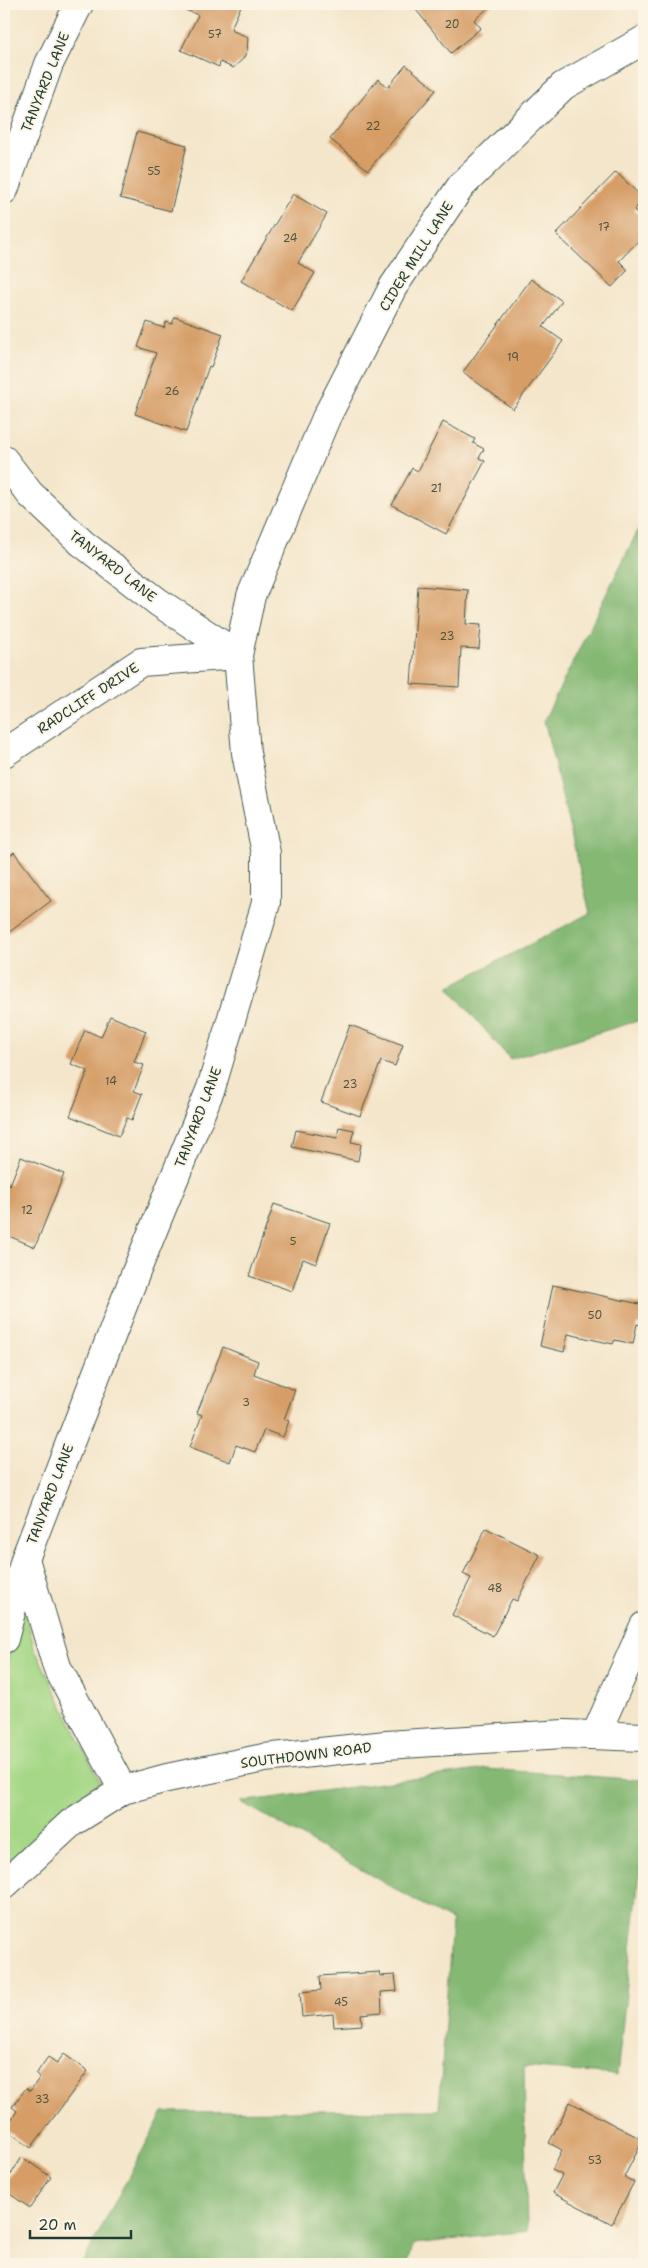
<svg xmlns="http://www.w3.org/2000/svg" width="648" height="2268" font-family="'Shantell Sans',sans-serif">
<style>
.green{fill:#a5d786;stroke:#628a5d}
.forest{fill:#84b873;stroke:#527a54}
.building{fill:#d69d66}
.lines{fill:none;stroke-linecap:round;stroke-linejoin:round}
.minor-casing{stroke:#3f564b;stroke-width:30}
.minor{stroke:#fff;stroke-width:28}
.labels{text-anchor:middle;stroke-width:4;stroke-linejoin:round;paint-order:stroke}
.number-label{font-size:11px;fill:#4d5540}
.street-label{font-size:14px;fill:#1f3d34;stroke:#fcf5e5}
</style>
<rect width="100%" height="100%" fill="#fcf5e5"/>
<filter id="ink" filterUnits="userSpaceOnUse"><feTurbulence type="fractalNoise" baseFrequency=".02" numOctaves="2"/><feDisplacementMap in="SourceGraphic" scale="10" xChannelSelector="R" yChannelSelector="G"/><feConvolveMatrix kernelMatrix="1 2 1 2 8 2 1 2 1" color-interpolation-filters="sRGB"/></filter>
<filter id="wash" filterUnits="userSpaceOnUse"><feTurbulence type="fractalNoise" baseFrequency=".0096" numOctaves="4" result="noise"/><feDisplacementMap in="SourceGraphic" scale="20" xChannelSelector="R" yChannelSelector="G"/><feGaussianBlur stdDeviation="1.12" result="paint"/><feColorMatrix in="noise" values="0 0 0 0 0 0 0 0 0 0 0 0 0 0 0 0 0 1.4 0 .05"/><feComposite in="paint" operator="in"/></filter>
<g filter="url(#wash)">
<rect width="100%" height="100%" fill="#f4e6cb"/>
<path class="green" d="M22,1599L34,1648L103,1788L4,1866V1679Z"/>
<path class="forest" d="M644,518V1019L510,1059L448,987L590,913L544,720Z
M486,1769L644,1780V1832L617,2075L524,2067L527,2231L415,2244L407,2264H82L163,2112L439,2110L452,1921L241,1802Z"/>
<g id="blocks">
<path class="building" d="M186,4H242L231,28L233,31L248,37L247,51L243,59L233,68L220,62L219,67L181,50L198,15L183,9Z
M413,4H493L474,20L481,28L451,53L412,5Z
M406,65L436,90L368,170L330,139L378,79L388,87Z
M137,132L187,145L171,211L120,198Z
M616,172L644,199L634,210L644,220V235L619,261L628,270L612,287L556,234Z
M293,194L327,214L298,263L315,273L292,311L241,281Z
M531,279L562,301L543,327L563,341L513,409L463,372Z
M175,317L223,334L211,367L209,366L186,432L135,414L156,353L138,347L147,322L164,328L166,322L172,324Z
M443,422L475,439L473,443L484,449L479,458L485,461L446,534L392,505L412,468L418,471Z
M418,586L468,590L466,624L481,625L479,649L461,648L459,687L411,684Z
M14,852L51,901L4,936V860Z
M110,1016L146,1031L134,1062L144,1065L134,1091L142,1094L132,1120L127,1118L119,1136L70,1116L88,1071L71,1064L85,1030L101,1037Z
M350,1025L403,1045L395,1066L381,1061L360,1116L321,1102Z
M339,1127L354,1130L351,1142L361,1144L358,1161L292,1147L296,1130L337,1138Z
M21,1157L64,1174L35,1247L4,1234V1182L10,1185Z
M274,1204L330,1223L316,1264L303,1259L292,1291L249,1276Z
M553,1285L644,1305V1326L637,1324L633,1344L615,1340L613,1344L568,1334L564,1352L540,1346Z
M223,1347L258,1361L254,1374L295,1390L284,1419L289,1421L283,1437L264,1430L255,1452L236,1445L230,1462L190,1447L202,1415L197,1413Z
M486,1528L540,1555L517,1601L512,1599L493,1636L452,1615L471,1578L463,1574Z
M379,1972L380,1976L395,1975L397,1991L381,1992L382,2012L361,2014L362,2025L334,2027L333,2014L302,2017L300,1992L321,1990L320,1976Z
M64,2054L88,2071L31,2148L5,2129L17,2111L12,2107L26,2088L30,2091L40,2077L36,2074L48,2057L57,2063Z
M570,2102L643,2140L624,2177L634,2182L612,2224L553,2193L562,2175L552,2170L562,2150L549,2143Z
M22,2157L51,2177L30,2208L4,2190V2185Z"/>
</g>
</g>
<g filter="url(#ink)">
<use href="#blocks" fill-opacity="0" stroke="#3f564b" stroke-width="1"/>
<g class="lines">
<defs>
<path id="minor" d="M4,190L49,64L79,4
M4,460L30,494L82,543L158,602L238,655
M4,753L141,662L238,655
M25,1559L57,1667L123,1790
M4,1639L25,1559L136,1272L211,1088L266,903V853L246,753L238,655L251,596L326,418L393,287L461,186L563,86L644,40
M596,1734L644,1626
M4,1885L71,1823L123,1790L167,1778L264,1758L386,1745L564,1734L644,1737"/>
</defs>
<use href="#minor" class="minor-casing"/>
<use href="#minor" class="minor"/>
</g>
</g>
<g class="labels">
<g class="number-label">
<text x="452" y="28">20</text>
<text x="215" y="38">57</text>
<text x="373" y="130">22</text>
<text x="154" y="175">55</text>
<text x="604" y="231">17</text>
<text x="290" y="242">24</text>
<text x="513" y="361">19</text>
<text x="172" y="395">26</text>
<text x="436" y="492">21</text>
<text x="447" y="640">23</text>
<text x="111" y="1085">14</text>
<text x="350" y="1088">23</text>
<text x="27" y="1214">12</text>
<text x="293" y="1245">5</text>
<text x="595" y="1319">50</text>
<text x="246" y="1406">3</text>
<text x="495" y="1592">48</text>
<text x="341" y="2006">45</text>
<text x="42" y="2103">33</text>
<text x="595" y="2164">53</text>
</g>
<g class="street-label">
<text transform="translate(45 82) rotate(-68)" y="5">TANYARD LANE</text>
<text transform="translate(416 256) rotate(-58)" y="5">CIDER MILL LANE</text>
<text transform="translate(113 566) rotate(38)" y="5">TANYARD LANE</text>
<text transform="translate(88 698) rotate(-33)" y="5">RADCLIFF DRIVE</text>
<text transform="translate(198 1117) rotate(-69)" y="5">TANYARD LANE</text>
<text transform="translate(50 1494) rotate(-69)" y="5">TANYARD LANE</text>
<text transform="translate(306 1755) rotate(-7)" y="5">SOUTHDOWN ROAD</text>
</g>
</g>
<rect width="648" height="2268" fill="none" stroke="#fcf5e5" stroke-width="20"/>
<path d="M30 2230v8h101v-8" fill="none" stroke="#1f3d34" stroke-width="2.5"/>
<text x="38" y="2230" font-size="15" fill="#1f3d34" stroke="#fcf5e5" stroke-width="4" paint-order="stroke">20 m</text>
</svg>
